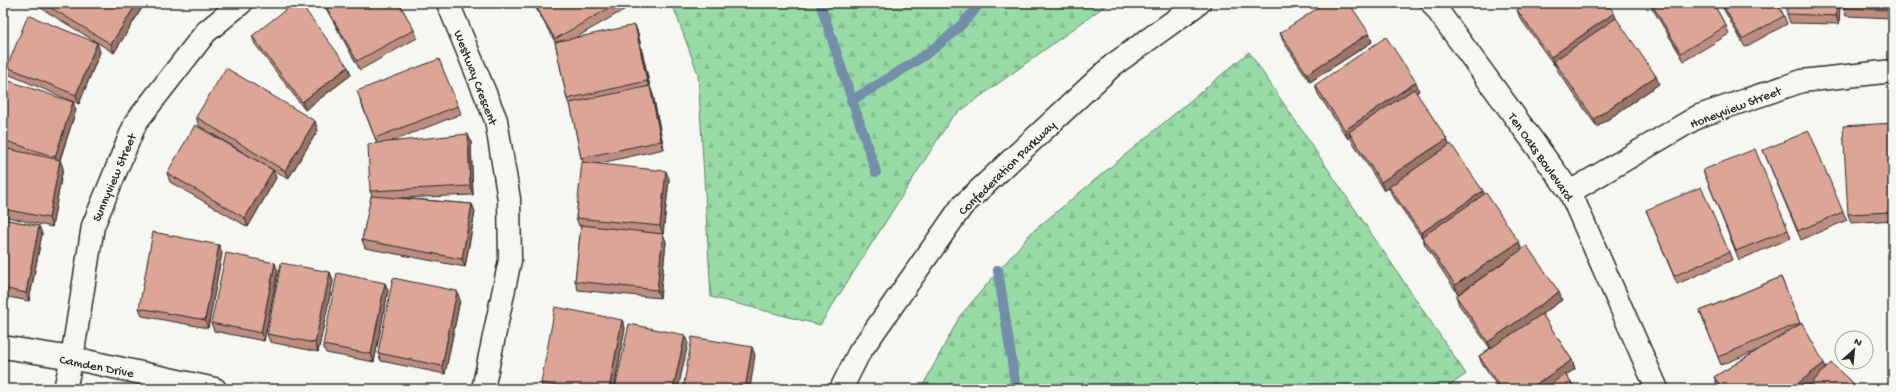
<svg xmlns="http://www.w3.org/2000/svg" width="1896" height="392" font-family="'Gochi Hand',sans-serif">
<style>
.forest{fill:url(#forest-firs);stroke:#628368}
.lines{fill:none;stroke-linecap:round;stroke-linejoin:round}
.stream{stroke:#728ea9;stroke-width:10}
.street-casing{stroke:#2b2b2b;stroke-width:25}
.secondary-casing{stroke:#2b2b2b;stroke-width:25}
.street{stroke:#f6f6f2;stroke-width:22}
.secondary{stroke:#f6f6f2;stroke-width:22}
.wall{fill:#bd8e80;stroke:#2b2b2b}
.shaded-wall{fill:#9a7468;stroke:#2b2b2b}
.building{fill:#dca595;stroke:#2b2b2b}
.labels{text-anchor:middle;stroke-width:3.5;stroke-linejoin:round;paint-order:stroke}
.street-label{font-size:13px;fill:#2b2b2b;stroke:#f6f6f2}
</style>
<defs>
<pattern id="forest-firs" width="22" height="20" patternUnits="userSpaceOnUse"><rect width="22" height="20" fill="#98dba6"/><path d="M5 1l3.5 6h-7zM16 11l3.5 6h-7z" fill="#83bc8f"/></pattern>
</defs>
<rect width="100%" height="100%" fill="#f6f6f2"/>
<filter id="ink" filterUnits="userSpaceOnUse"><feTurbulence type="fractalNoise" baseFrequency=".025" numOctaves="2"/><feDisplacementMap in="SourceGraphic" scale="8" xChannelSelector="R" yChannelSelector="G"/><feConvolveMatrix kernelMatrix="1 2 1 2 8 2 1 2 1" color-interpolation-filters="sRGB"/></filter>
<g filter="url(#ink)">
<path class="forest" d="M672,3H1109L952,117L820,325L711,297L698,74Z
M1249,52L1466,374L1445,389H921L960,316L1031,233Z"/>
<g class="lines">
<path class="stream" d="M820,3L876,172
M851,101C895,73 950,46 980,3
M998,270L1016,389"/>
<defs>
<path id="street" d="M448,3L496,120L509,199L510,260L483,389
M1570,192L1699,116L1802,81L1893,71
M3,347L72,358L215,389
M65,389L72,358L93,226L136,122L206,32L241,3"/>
<path id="secondary" d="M1432,3L1570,192L1657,389
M841,389L859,353L962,206L1113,65L1199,3"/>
</defs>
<use href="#street" class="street-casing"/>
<use href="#secondary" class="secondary-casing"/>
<use href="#street" class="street"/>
<use href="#secondary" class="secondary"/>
</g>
<path class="wall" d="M36,3H145L114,53L36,5Z
M323,3H399L414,30L417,38L360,70Z
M533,3H628L629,7L575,38L638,33L650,86L653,95L664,149L596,164L669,179L663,234L666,242L660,298L578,290L575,281L581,226H579L576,218L583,162L581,158L571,107H570L567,99L555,42Z
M1649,3H1713L1726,26L1729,34L1684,61Z
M1720,3H1777L1784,16L1787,24L1745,47Z
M1840,3L1839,24L1790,23L1787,14Z
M1893,3V18L1846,16L1843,8Z
M1517,10L1614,13L1616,19L1659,84L1597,127L1557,70L1555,65H1554L1520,18Z
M1280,33H1369L1372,42L1310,82L1283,41Z
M252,36L348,67L351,75L305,110L255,44Z
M97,43L100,52L79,104L10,75L7,67Z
M3,79L76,110L60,160L63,168L52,227L3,216V148L12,150L3,147Z
M1315,85L1419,91L1416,93L1447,139L1449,146L1483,191L1484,194L1522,250L1562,300L1542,314L1572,360L1575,369L1566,375L1575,389H1499L1482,364L1479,356L1490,348L1459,305L1456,296L1498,266L1458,294L1425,245L1423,239L1392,195L1389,188L1384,191L1352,141L1350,137L1348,139L1318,94Z
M360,100L458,106L461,114L392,141L471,142L473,195L401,198L472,204L475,212L465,267L365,248L362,240L372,196L370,191L377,143Z
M196,117L318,130L288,179L199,126Z
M1893,124V220L1851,223L1848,214Z
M1763,150L1843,212L1847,220L1801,240Z
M273,170L276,178L248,227L170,182L167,173Z
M1703,170L1788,230L1791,238L1739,260Z
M1646,210L1729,252L1732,260L1677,284Z
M3,219L39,226L42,234L29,301L3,296Z
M222,253L208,328L142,316L139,308Z
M278,271L264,341L214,331L211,323Z
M330,272L333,281L318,352L270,342L267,334Z
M1781,277L1800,324L1810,385L1805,389H1719L1717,385L1714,377L1758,350L1721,365L1700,311Z
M385,283L388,291L374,362L326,353L323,345Z
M460,300L445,374L381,361L378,353Z
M622,320L625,328L614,389H543L541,383Z"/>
<path class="shaded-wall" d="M137,3H145L114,53L111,44Z
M1837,3H1840L1839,24L1836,16Z
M1892,3H1893V14L1892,10Z
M1614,13L1617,21L1554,61L1555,65H1554L1551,57Z
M635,25L638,33L650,90L647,81Z
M1369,33L1372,42L1310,82L1307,74Z
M97,43L100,52L79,104L76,95Z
M348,67L351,75L305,110L302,102Z
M1656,76L1659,84L1597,127L1594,119Z
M1416,82L1419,91L1351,136L1349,132L1350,137L1348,139L1345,130Z
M650,86L653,95L664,149L661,141Z
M73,102L76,110L58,165L55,157Z
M315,121L318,130L288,179L285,171Z
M468,134L471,142L473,195L470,186Z
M1447,139L1450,147L1384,191L1381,182Z
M60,160L63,168L52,227L49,218Z
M273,170L276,178L248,227L245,218Z
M666,171L669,179L663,234L666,242L660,298L657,290L663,234L660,226Z
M1483,191L1486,199L1423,239L1421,233Z
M472,204L475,212L465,267L462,259Z
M39,226L42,234L29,301L26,293Z
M1519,242L1522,250L1458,294L1455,285Z
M219,245L222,253L208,328L205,320Z
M275,263L278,271L264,341L261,333Z
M330,272L333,281L318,352L315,343Z
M385,283L388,291L374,362L371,354Z
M457,291L460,300L445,374L442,366Z
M1559,292L1562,300L1491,350L1488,342Z
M622,320L625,328L614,389H609Z
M685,335L688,344L678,389H673Z
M752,347L755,355L750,389H745Z
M1572,360L1575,369L1545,389H1529Z
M1824,363L1827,371L1805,389H1791Z"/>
<path class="building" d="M43,3H137L111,44Z
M294,3H300L348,67L302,102L252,36Z
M324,3H399L414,30L357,61Z
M534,3H618L555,39Z
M1325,3H1349L1369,33L1307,74L1280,33Z
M1527,3H1607L1614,13L1551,57L1517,10Z
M1651,3H1713L1726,26L1681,53Z
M1722,3H1777L1784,16L1742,39Z
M1787,3H1837L1836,16L1787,14Z
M1843,3H1892V10L1843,8Z
M28,15L97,43L76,95L7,67Z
M1616,18L1656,76L1594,119L1554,61Z
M635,25L647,81L567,99L555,42Z
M1386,37L1416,82L1345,130L1315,85Z
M439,59L458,106L375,138L357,91Z
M226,68L315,121L285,171L196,117Z
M3,79L73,102L55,157L3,140Z
M650,86L661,141L581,158L570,103Z
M1414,89L1447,139L1381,182L1349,132Z
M1893,123V212L1848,214L1843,126Z
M195,125L273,170L245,218L167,173Z
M1809,131L1843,212L1798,231L1763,150Z
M468,134L470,186L370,191L368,144Z
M1451,144L1483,191L1421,233L1389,187Z
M3,148L60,160L49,218L3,209Z
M1755,149L1788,230L1736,251L1703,170Z
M582,162L666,171L660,226L576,218Z
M1701,187L1729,252L1674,276L1646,210Z
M1486,193L1519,242L1455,285L1422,237Z
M371,196L472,204L462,259L362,240Z
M3,219L39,226L26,293L3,288Z
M581,225L663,234L657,290L575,281Z
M153,232L219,245L205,320L139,308Z
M1527,246L1559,292L1488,342L1456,296Z
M226,253L275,263L261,333L211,323Z
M281,263L330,272L315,343L267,334Z
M337,273L385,283L371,354L323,345Z
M1781,277L1800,323L1718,357L1700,311Z
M393,278L457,291L442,366L378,353Z
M555,307L622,320L609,389H571L541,383Z
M1542,314L1572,360L1529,389H1501L1479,356Z
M1802,323L1824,363L1791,389H1723L1714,377Z
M629,324L685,335L673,389H615Z
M692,337L752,347L745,389H683Z
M1831,363L1859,389H1806Z
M1565,374L1575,389H1544Z
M1893,378V389H1886Z"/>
</g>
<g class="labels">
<g class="street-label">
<text transform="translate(477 77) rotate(69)" y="5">Westway Crescent</text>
<text transform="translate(1735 106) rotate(-21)" y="5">Honeyview Street</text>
<text transform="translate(1542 156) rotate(55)" y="5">Ten Oaks Boulevard</text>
<text transform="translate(1006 167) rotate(-44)" y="5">Confederation Parkway</text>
<text transform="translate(113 177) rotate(-67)" y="5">Sunnyview Street</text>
<text transform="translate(97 365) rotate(11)" y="5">Camden Drive</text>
</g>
</g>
<rect width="1896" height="392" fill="none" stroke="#f6f6f2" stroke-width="16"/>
<rect x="8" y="8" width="1880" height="376" fill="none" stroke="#2b2b2b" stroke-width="1.5" filter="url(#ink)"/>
<g transform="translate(1854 350) rotate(27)"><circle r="19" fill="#f6f6f2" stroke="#a5a5a2"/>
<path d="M0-3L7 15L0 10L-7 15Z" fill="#2b2b2b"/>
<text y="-6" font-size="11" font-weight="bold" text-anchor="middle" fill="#2b2b2b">N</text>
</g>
</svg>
